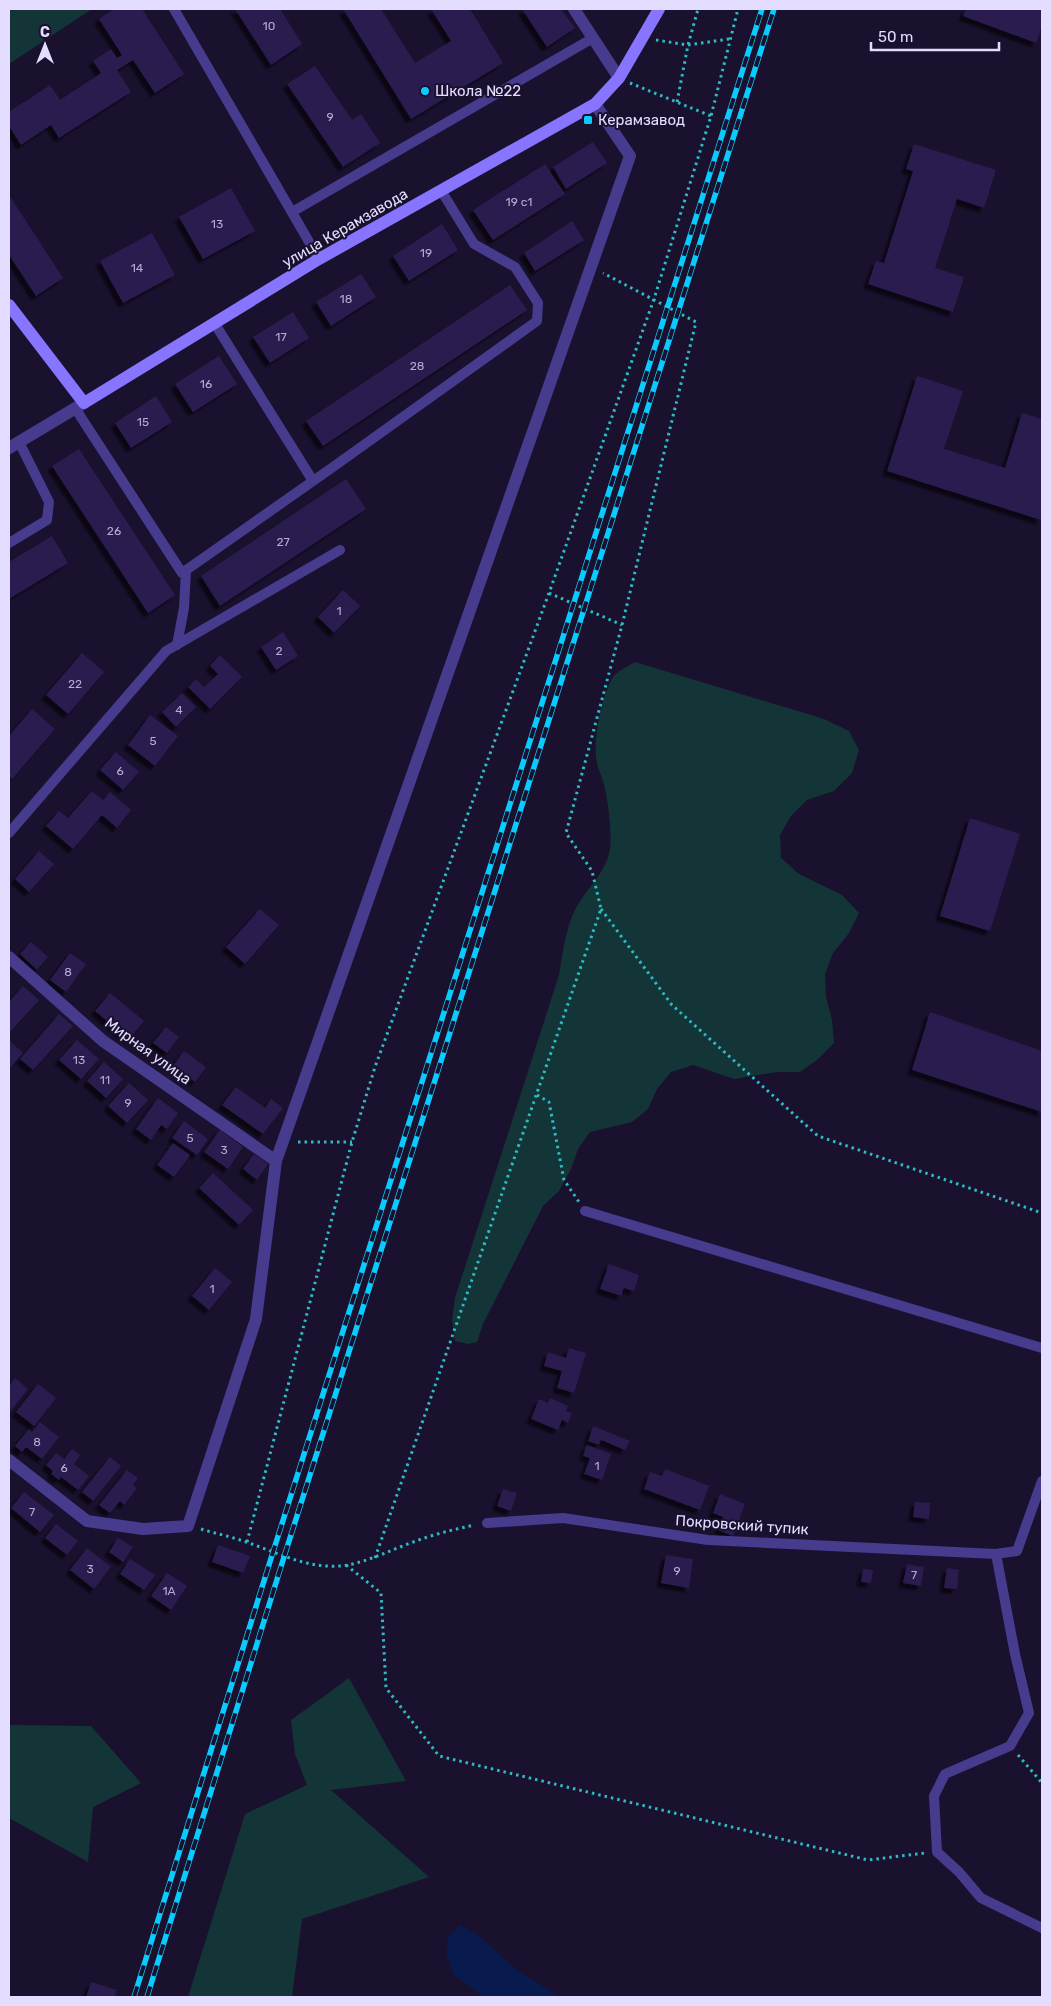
<svg xmlns="http://www.w3.org/2000/svg" width="1051" height="2006" font-family="Rubik,sans-serif">
<style>
.green{fill:#143538}
.water{fill:#091b4e}
.building{fill:#2c1c4f;filter:url(#shadow)}
.lines{fill:none;stroke-linecap:round;stroke-linejoin:round}
.path{stroke:#2dbcc4;stroke-width:3;stroke-dasharray:2.5 4;stroke-linecap:butt}
.lane{stroke:#473b8e;stroke-width:10}
.street{stroke:#473b8e;stroke-width:12}
.secondary{stroke:#8774ff;stroke-width:12}
.rail-casing{stroke:#09cbff;stroke-width:5.5}
.rail{stroke:#19112e;stroke-width:4;stroke-dasharray:11;stroke-linecap:butt}
.poi-dot{fill:#09cbff;stroke:#19112e;stroke-width:2}
.labels{text-anchor:middle;stroke-width:4;stroke-linejoin:round;paint-order:stroke}
.number-label{font-size:12px;fill:#b7add3}
.poi-label{font-size:15px;fill:#e5ddff;stroke:#19112e;text-anchor:start}
.street-label{font-size:15px;fill:#e5ddff;stroke:#19112e}
</style>
<defs>
<filter id="shadow"><feDropShadow dx="-4.5" dy="4.5" stdDeviation="1" flood-color="#0009"/></filter>
</defs>
<rect width="100%" height="100%" fill="#19112e"/>
<path class="green" d="M9,9H92L9,64Z
M635,662L824,719L849,731L859,750L852,773L834,791L807,800L791,816L780,835L781,858L799,874L842,895L859,913L849,933L833,953L825,974L826,997L832,1020L834,1043L818,1059L800,1072H777L734,1079L693,1065L671,1072L657,1089L648,1109L632,1122L590,1132L578,1149L571,1169L559,1191L543,1206L483,1324L477,1342L468,1344L455,1341L452,1320L455,1298L559,975C563,953 565,929 576,908C587,888 606,873 610,849C612,831 608,798 603,781C601,775 598,769 597,763C592,741 602,695 613,677C617,671 629,666 635,662Z
M349,1678L406,1781L331,1790L429,1877L302,1919L292,1997H188L245,1814L307,1785L295,1754L291,1720Z
M9,1725L91,1726L141,1783L93,1807L88,1862L9,1818Z"/>
<path class="water" d="M460,1925L478,1935L518,1971L560,1997H484L454,1975L446,1955L449,1936Z"/>
<path class="building" d="M114,9H142L184,74L155,93L133,60L117,70L131,92L59,138L51,125L21,145L9,126V112L50,85L60,100L101,73L93,61L111,49L117,58L122,55L99,19Z
M235,9H280L302,44L271,65Z
M343,9H381L415,63L451,41L431,9H470L503,63L411,119Z
M522,9H561L575,28L547,47Z
M966,9H1042V26L1036,43L963,16Z
M315,66L352,120L361,114L380,143L343,167L287,84Z
M593,142L607,163L566,189L553,167Z
M914,144L996,170L984,208L957,199L935,268L964,277L953,312L868,284L876,261L884,263L913,171L906,169Z
M545,164L565,194L493,240L473,210Z
M231,188L255,231L203,259L179,217Z
M9,195L63,278L36,296L9,255Z
M572,221L584,240L535,271L524,253Z
M442,224L458,250L409,281L393,256Z
M152,233L175,275L123,303L100,261Z
M361,274L376,297L331,326L316,302Z
M510,285L527,310L323,446L306,421Z
M293,312L309,338L270,363L253,337Z
M219,356L237,384L193,412L175,384Z
M917,376L963,391L944,449L1005,468L1022,413L1042,419L1041,520L887,471Z
M156,396L172,422L131,448L115,423Z
M79,449L175,595L148,613L52,466Z
M346,479L366,509L220,606L201,576Z
M52,536L68,563L9,599V562Z
M343,590L360,606L334,633L318,617Z
M283,632L298,656L276,670L261,647Z
M82,653L104,672L68,714L46,695Z
M220,655L242,677L210,709L188,687L196,679L204,687L218,674L210,666Z
M182,693L196,707L176,727L162,712Z
M32,709L55,729L12,779L9,777V736Z
M150,715L178,736L155,766L128,745Z
M116,752L139,772L123,790L100,770Z
M92,791L103,800L110,792L131,810L117,828L102,815L73,849L46,826L59,811L68,818Z
M970,818L1020,834L990,931L940,916Z
M39,851L54,864L29,892L15,879Z
M260,909L279,925L245,964L226,947Z
M31,942L48,957L37,970L20,954Z
M70,953L86,964L66,992L50,980Z
M23,986L39,1000L10,1032L9,1002Z
M110,993L144,1021L129,1039L95,1011Z
M930,1012L1042,1051V1112L912,1070Z
M59,1014L73,1026L33,1070L20,1059Z
M166,1027L179,1037L167,1053L153,1043Z
M9,1040L23,1053L9,1069Z
M77,1040L99,1059L81,1079L59,1060Z
M184,1051L206,1067L195,1082L173,1066Z
M104,1062L123,1079L106,1098L87,1081Z
M129,1083L148,1100L127,1123L108,1106Z
M236,1087L265,1108L271,1099L283,1108L263,1134L222,1105Z
M158,1098L178,1113L167,1129L161,1125L151,1140L136,1129Z
M184,1121L208,1139L197,1155L172,1138Z
M220,1130L243,1147L228,1169L204,1152Z
M173,1143L190,1155L174,1177L157,1165Z
M254,1154L268,1164L257,1180L243,1169Z
M213,1173L253,1210L239,1225L199,1188Z
M609,1264L639,1275L634,1291L624,1288L621,1296L600,1289Z
M215,1268L232,1282L209,1310L192,1296Z
M569,1348L586,1353L574,1393L557,1388L562,1371L544,1366L548,1352L566,1358Z
M15,1378L28,1389L9,1413V1386Z
M38,1384L56,1398L34,1426L16,1412Z
M550,1398L568,1406L566,1411L572,1413L568,1423L562,1420L558,1430L531,1419L539,1399L548,1403Z
M40,1422L59,1437L42,1459L26,1447L22,1452L15,1446L29,1429L32,1432Z
M593,1426L630,1441L625,1450L601,1440L599,1445L588,1441Z
M587,1445L611,1454L602,1480L584,1474L590,1458L583,1456Z
M72,1449L80,1455L74,1464L89,1476L78,1490L61,1477L59,1480L51,1474L53,1471L46,1465L56,1453L64,1459Z
M110,1457L121,1466L93,1501L82,1492Z
M665,1469L709,1486L700,1510L644,1489L650,1472L662,1476Z
M127,1470L138,1478L133,1485L137,1488L124,1505L120,1501L110,1513L99,1505Z
M503,1489L517,1493L511,1511L497,1506Z
M24,1492L54,1515L40,1532L11,1508Z
M720,1494L745,1504L733,1536L718,1530L723,1517L713,1513Z
M915,1502L930,1503L929,1519L913,1517Z
M56,1524L78,1541L67,1555L45,1538Z
M118,1538L133,1547L123,1562L109,1552Z
M218,1545L250,1556L243,1573L212,1562Z
M87,1548L111,1567L94,1589L70,1570Z
M666,1555L693,1559L689,1588L661,1583Z
M130,1559L155,1575L144,1590L120,1574Z
M907,1564L924,1567L921,1586L903,1583Z
M947,1568L959,1570L957,1589L944,1588Z
M863,1569L873,1570L871,1583L861,1582Z
M167,1573L187,1586L171,1610L151,1596Z
M91,1982L117,1990L114,1997H86Z"/>
<g class="lines">
<path class="path" d="M656,40L688,45L729,39
M630,83L711,116
M677,102L688,45L698,9
M549,593L622,625
M601,909L672,1005L818,1136L1042,1213
M537,1095L549,1102L564,1180L579,1202
M298,1142H352
M201,1529C217,1534 233,1537 249,1543C281,1554 312,1571 348,1565C372,1560 393,1549 416,1541C435,1534 455,1529 475,1525
M247,1542L352,1142L375,1067L549,593L654,299L711,116L738,9
M375,1558L601,909L592,871L566,833L622,625L696,322L603,273
M346,1565L381,1593L386,1688L439,1756L868,1860L925,1853
M1018,1755L1042,1783"/>
<path class="lane" d="M174,9L319,259
M292,212L593,38
M215,324L313,481
M75,408L182,573L333,467L537,321L538,303L515,267L474,244L442,192
M9,543L47,520L49,502L19,442
M177,645L184,608L186,570
M9,833L166,651L340,550
M585,1211L1042,1348
M487,1523L563,1518L708,1540L996,1554L1017,1551L1042,1481
M996,1554L1015,1654L1029,1713L1010,1746L945,1774L934,1796L937,1852L959,1872L981,1898L1042,1928"/>
<path class="street" d="M574,9L619,78
M9,448L84,403
M9,957L103,1041L276,1161
M9,1460L87,1521L143,1529L188,1526L256,1319L276,1161L630,156L595,104"/>
<path class="secondary" d="M9,305L84,403L319,259L595,104L619,78L659,9"/>
<defs>
<path id="rail" d="M134,1997L273,1552L762,9
M147,1997L284,1557L774,9"/>
</defs>
<use href="#rail" class="rail-casing"/>
<use href="#rail" class="rail"/>
</g>
<g class="poi-dot">
<circle cx="425" cy="91" r="5"/>
<rect x="583" y="115" width="10" height="10" rx="2.5"/>
</g>
<g class="labels">
<g class="number-label">
<text x="269" y="30">10</text>
<text x="330" y="121">9</text>
<text x="519" y="206">19 с1</text>
<text x="217" y="228">13</text>
<text x="426" y="257">19</text>
<text x="137" y="272">14</text>
<text x="346" y="303">18</text>
<text x="281" y="341">17</text>
<text x="417" y="370">28</text>
<text x="206" y="388">16</text>
<text x="143" y="426">15</text>
<text x="114" y="535">26</text>
<text x="283" y="546">27</text>
<text x="339" y="615">1</text>
<text x="279" y="655">2</text>
<text x="75" y="688">22</text>
<text x="179" y="714">4</text>
<text x="153" y="745">5</text>
<text x="120" y="775">6</text>
<text x="68" y="976">8</text>
<text x="79" y="1064">13</text>
<text x="105" y="1084">11</text>
<text x="128" y="1107">9</text>
<text x="190" y="1142">5</text>
<text x="224" y="1154">3</text>
<text x="212" y="1293">1</text>
<text x="37" y="1446">8</text>
<text x="597" y="1470">1</text>
<text x="64" y="1472">6</text>
<text x="32" y="1516">7</text>
<text x="90" y="1573">3</text>
<text x="677" y="1575">9</text>
<text x="914" y="1579">7</text>
<text x="169" y="1595">1А</text>
</g>
<g class="poi-label">
<text x="435" y="96">Школа №22</text>
<text x="598" y="125">Керамзавод</text>
</g>
<g class="street-label">
<text transform="translate(345 228) rotate(-30)" y="5">улица Керамзавода</text>
<text transform="translate(148 1051) rotate(36)" y="5">Мирная улица</text>
<text transform="translate(742 1525) rotate(4)" y="5">Покровский тупик</text>
</g>
</g>
<rect width="1051" height="2006" fill="none" stroke="#e5ddff" stroke-width="20"/>
<g transform="translate(45 45)" stroke="#19112e" stroke-width="4" paint-order="stroke">
<path d="M0-4L9 19L0 12L-9 19Z" fill="#e5ddff"/>
<text y="-8" font-size="14" font-weight="bold" text-anchor="middle" fill="#e5ddff">С</text>
</g>
<path d="M871 42v8h128v-8" fill="none" stroke="#e5ddff" stroke-width="2.5"/>
<text x="878" y="42" font-size="15" fill="#e5ddff" stroke="#19112e" stroke-width="4" paint-order="stroke">50 m</text>
</svg>
